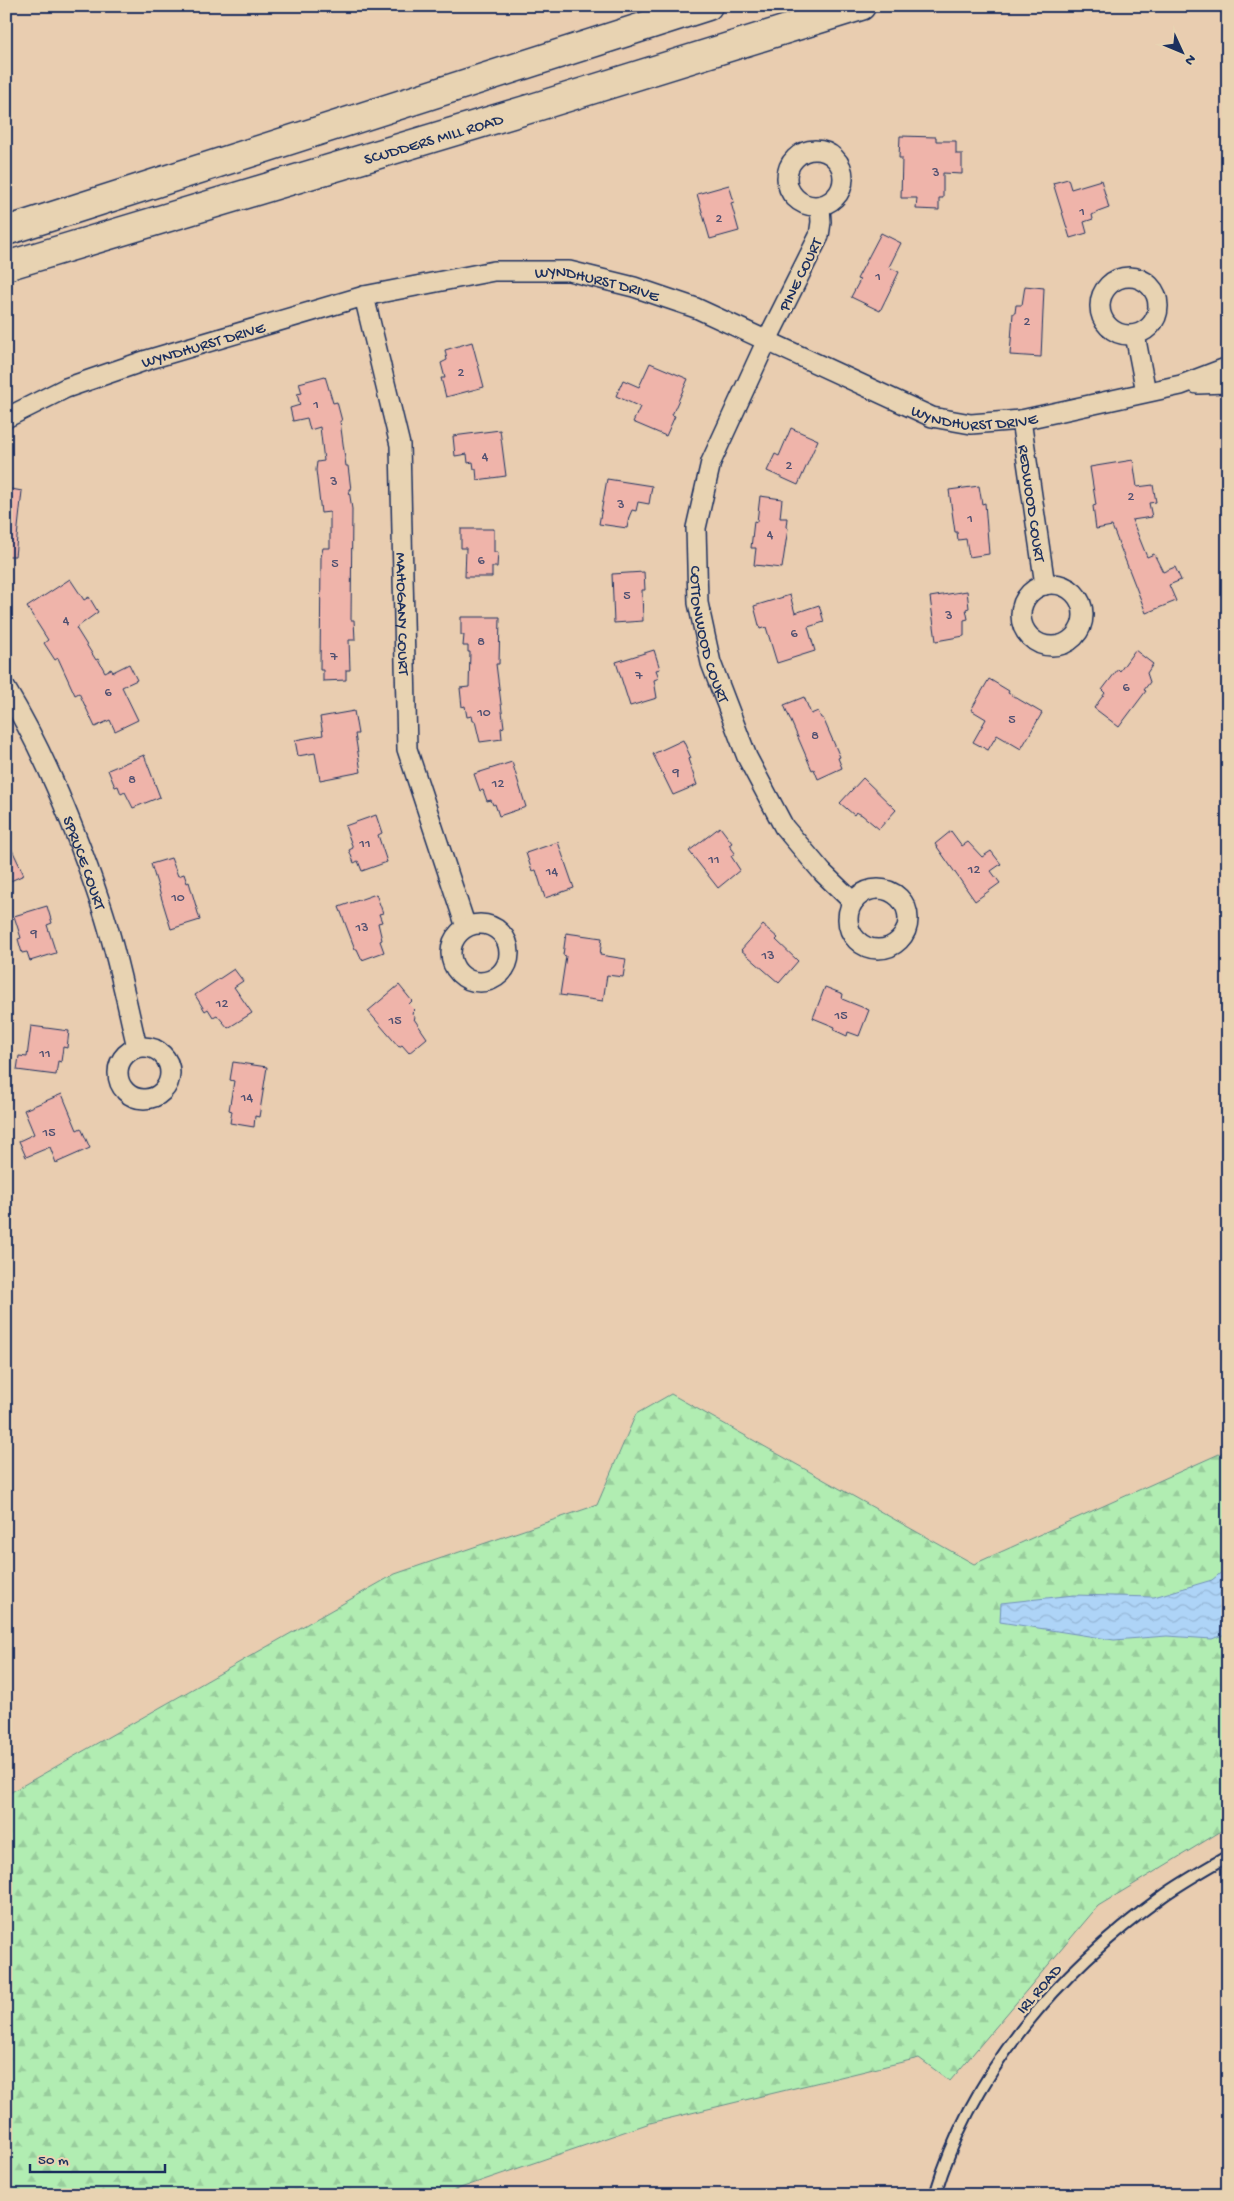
<svg xmlns="http://www.w3.org/2000/svg" width="1234" height="2201" font-family="'Gochi Hand',sans-serif">
<style>
.forest{fill:url(#forest-firs);stroke:#668e88}
.water{fill:url(#water-waves);stroke:#7392ba}
.building{fill:#efb4aa;stroke:#1b2f5e}
.lines{fill:none;stroke-linecap:round;stroke-linejoin:round}
.service-casing{stroke:#1b2f5e;stroke-width:14}
.minor-casing{stroke:#1b2f5e;stroke-width:22}
.secondary-casing{stroke:#1b2f5e;stroke-width:31}
.service{stroke:#e8d3b2;stroke-width:10}
.minor{stroke:#e8d3b2;stroke-width:19}
.secondary{stroke:#e8d3b2;stroke-width:28}
.labels{text-anchor:middle;stroke-width:4.5;stroke-linejoin:round;paint-order:stroke}
.number-label{font-size:14px;fill:#505071}
.street-label{font-size:16px;fill:#1b2f5e;stroke:#e8d3b2}
</style>
<defs>
<pattern id="forest-firs" width="22" height="20" patternUnits="userSpaceOnUse" patternTransform="scale(1.25)"><rect width="22" height="20" fill="#b1edb2"/><path d="M5 1l3.5 6h-7zM16 11l3.5 6h-7z" fill="#98cc9c"/></pattern>
<pattern id="water-waves" width="16" height="10" patternUnits="userSpaceOnUse" patternTransform="scale(1.25)"><rect width="16" height="10" fill="#aed4f7"/><path d="M0 5q4-4 8 0t8 0" fill="none" stroke="#95b6d6"/></pattern>
</defs>
<rect width="100%" height="100%" fill="#e9cdb0"/>
<filter id="ink" filterUnits="userSpaceOnUse"><feTurbulence type="fractalNoise" baseFrequency=".02" numOctaves="2"/><feDisplacementMap in="SourceGraphic" scale="10" xChannelSelector="R" yChannelSelector="G"/><feConvolveMatrix kernelMatrix="1 2 1 2 8 2 1 2 1" color-interpolation-filters="sRGB"/></filter>
<g filter="url(#ink)">
<path class="forest" d="M671,1394L974,1564L1228,1450V1827L1098,1906L950,2081L919,2058L650,2123L440,2195H6V1795L395,1574L597,1505L636,1414Z"/>
<path class="water" d="M1228,1567V1633L1212,1639L1167,1636L1114,1640L1000,1622L1001,1603L1074,1595L1154,1597L1212,1580Z"/>
<path class="building" d="M900,136L936,137V141H956V154H962V174L943,173V198H939V210L916,209L917,198H901L902,158H899Z
M1068,179L1071,189L1101,180L1109,208L1098,212L1092,215L1093,219L1084,222L1087,233L1070,238L1053,183Z
M729,185L734,202L731,203L739,231L710,239L697,194Z
M881,233L901,243L889,267L899,272L880,311L851,297L860,280L857,279Z
M1025,286L1044,288L1041,357L1010,355L1013,313H1015L1016,305H1022Z
M472,342L484,387L446,397L441,378H445L441,363L447,360L445,350Z
M650,363L688,379L672,415L675,416L666,436L633,422L640,407L616,396L623,380L639,387Z
M325,376L333,403L337,402L342,421H340L346,466H348L351,490H349L352,509L351,620H354L355,640H349L350,670H346V680L323,681V670H320L321,557L323,548H330V512L321,513L316,470L317,462L324,461L320,427L310,430L307,418L293,421L290,408L300,405L297,394L302,393L299,383Z
M791,428L818,440L798,485L767,471L775,454L779,456Z
M500,430L506,476L477,480L476,469H474L473,462L468,463L467,454L455,456L453,436Z
M1133,460L1137,487L1153,485L1156,502L1149,503L1152,517L1132,520L1147,557L1154,554L1163,572L1175,567L1181,580L1169,585L1176,601L1146,613L1112,526L1096,529L1093,506L1096,505L1090,467Z
M607,479L652,486L649,504L638,502L636,511L632,510L629,517L627,528L599,524Z
M979,486L982,504L985,503L989,554L969,557L966,539L958,540L957,532H955L949,490Z
M6,488L22,491L15,556H6Z
M760,496L782,499L780,518H787L786,527L788,528L782,568L754,565L756,548H751L754,521L757,522Z
M461,529H494V552H498L497,567H492V577H465L466,548H461Z
M644,572L645,590H642L643,621L614,623L612,574Z
M70,579L84,600L89,597L98,612L76,628L96,660L98,659L105,672L111,669L113,672L129,664L137,680L122,687L138,720L115,731L110,720L95,727L79,693L75,695L58,658L55,660L44,643L48,640L27,607Z
M967,591L969,608L966,609L968,619L964,620V636L936,641L930,597Z
M790,595L795,613L819,605L824,622L808,627L815,651L777,663L766,627L760,629L754,606Z
M461,617H500L499,664H496L504,727L501,728L502,739L480,742L475,721H473L472,716L467,717L465,706L462,707L460,688L469,687L470,652H468V646H463L464,635H461Z
M654,650L660,669L656,670L659,678L654,680L657,698L630,706L616,662Z
M1135,650L1153,664L1147,673L1150,682L1144,690L1146,691L1119,727L1094,708L1105,693L1102,690L1118,669L1120,671Z
M989,679L1009,691L1008,693L1042,713L1021,749L997,735L988,750L973,742L986,719L971,710Z
M804,697L811,714L818,711L821,718H823L840,757L838,758L842,768L818,779L814,769L812,770L784,705Z
M354,711L358,734H355L361,772L320,780L315,753L298,756L295,740L323,735L320,717Z
M683,740L691,758L688,759L697,785L673,795L653,754Z
M144,755L160,797L133,808L125,792L121,794L118,786L115,787L108,770Z
M512,762L526,807L499,816L495,804L493,805L491,800L487,801L483,790L480,791L474,774Z
M863,778L896,810L879,829L862,815L856,812L854,815L840,803Z
M376,815L382,833L378,835L387,862L362,871L358,861L354,863L349,850L353,848L345,826Z
M720,827L732,843L729,845L735,853L731,856L740,870L718,888L689,851Z
M951,831L962,846L968,842L982,857L991,851L1001,864L991,871L1000,883L975,901L935,844Z
M6,837L24,875L6,883Z
M558,842L574,888L545,898L536,870L532,871L526,853Z
M171,858L178,876L184,874L187,883L189,882L200,920L171,929L151,864Z
M376,894L383,913L379,914L382,922L378,923L382,940L380,941L384,952L362,960L357,949H355L339,907Z
M47,906L52,923L47,925L56,953L30,961L27,952L22,953L18,939L21,938L14,916Z
M763,925L778,938L776,940L798,961L779,983L741,950Z
M566,933L602,938L600,955L626,959L623,977L607,975L603,1001L560,995L566,956L563,955Z
M234,969L243,981L234,987L252,1013L228,1028L217,1015L213,1017L208,1009L205,1011L195,995Z
M399,985L412,1001L409,1004L415,1010L412,1013L415,1018L414,1019L427,1038L409,1053L402,1045L399,1047L368,1011Z
M825,987L843,994L842,999L869,1010L859,1036L848,1032L847,1036L834,1030L835,1027L813,1018Z
M31,1026L69,1031L67,1048L63,1047L61,1062L58,1061L56,1075L17,1070L19,1056L27,1057Z
M233,1062L267,1067L259,1117L255,1116L254,1127L230,1123L232,1111L229,1110L234,1081L230,1080Z
M62,1094L77,1130L81,1128L90,1148L56,1163L50,1147L26,1157L19,1141L34,1134L24,1110Z"/>
<g class="lines">
<defs>
<path id="service" d="M935,2195C972,2070 1059,1971 1163,1896C1184,1881 1206,1869 1228,1856"/>
<g id="minor">
<circle cx="815" cy="178" r="28"/>
<path id="s1" d="M820,206L821,222L819,236L767,340L711,462L696,528L698,603L711,663L747,757L784,827L823,873L853,902"/>
<circle cx="1129" cy="306" r="29"/>
<path id="s2" d="M364,296L400,445L407,749L466,927"/>
<path d="M1135,335L1146,392"/>
<path d="M1197,384L1228,383"/>
<path id="s3" d="M6,418L66,388L147,360L364,296L494,271H569L634,287L696,308L932,417L971,424L1021,420L1181,385L1228,367"/>
<path id="s4" d="M1021,420L1045,585"/>
<circle cx="1052" cy="615" r="31"/>
<path id="s5" d="M6,689C47,757 77,833 102,908C117,953 126,1001 137,1047"/>
<circle cx="878" cy="919" r="30"/>
<circle cx="480" cy="953" r="29"/>
<circle cx="144" cy="1073" r="26"/>
</g>
<g id="secondary">
<path d="M6,231L708,6"/>
<path id="s6" d="M6,266L539,106L861,6"/>
</g>
</defs>
<use href="#service" class="service-casing"/>
<use href="#minor" class="minor-casing"/>
<use href="#secondary" class="secondary-casing"/>
<use href="#service" class="service"/>
<use href="#minor" class="minor"/>
<use href="#secondary" class="secondary"/>
</g>
</g>
<g class="labels">
<g class="number-label">
<text x="936" y="176">3</text>
<text x="1082" y="215">1</text>
<text x="719" y="222">2</text>
<text x="878" y="280">1</text>
<text x="1027" y="325">2</text>
<text x="461" y="376">2</text>
<text x="316" y="408">1</text>
<text x="485" y="460">4</text>
<text x="789" y="469">2</text>
<text x="334" y="485">3</text>
<text x="1131" y="500">2</text>
<text x="621" y="508">3</text>
<text x="970" y="522">1</text>
<text x="770" y="538">4</text>
<text x="481" y="564">6</text>
<text x="335" y="567">5</text>
<text x="627" y="599">5</text>
<text x="949" y="619">3</text>
<text x="66" y="624">4</text>
<text x="794" y="637">6</text>
<text x="481" y="645">8</text>
<text x="334" y="660">7</text>
<text x="639" y="679">7</text>
<text x="1126" y="691">6</text>
<text x="108" y="696">6</text>
<text x="484" y="716">10</text>
<text x="1012" y="723">5</text>
<text x="815" y="739">8</text>
<text x="676" y="776">9</text>
<text x="132" y="783">8</text>
<text x="498" y="787">12</text>
<text x="365" y="847">11</text>
<text x="714" y="863">11</text>
<text x="974" y="873">12</text>
<text x="552" y="875">14</text>
<text x="178" y="901">10</text>
<text x="362" y="931">13</text>
<text x="34" y="937">9</text>
<text x="768" y="959">13</text>
<text x="222" y="1007">12</text>
<text x="841" y="1019">15</text>
<text x="395" y="1024">15</text>
<text x="45" y="1057">11</text>
<text x="247" y="1101">14</text>
<text x="49" y="1136">15</text>
</g>
<g class="street-label">
<text dy="6" stroke="none"><textPath href="#s6" startOffset="446">SCUDDERS MILL ROAD</textPath></text>
<text transform="translate(799 274) rotate(-64)" y="6">PINE COURT</text>
<text dy="6" stroke="none"><textPath href="#s3" startOffset="616">WYNDHURST DRIVE</textPath></text>
<text dy="6" stroke="none"><textPath href="#s3" startOffset="211">WYNDHURST DRIVE</textPath></text>
<text dy="6" stroke="none"><textPath href="#s3" startOffset="1021">WYNDHURST DRIVE</textPath></text>
<text dy="6" stroke="none"><textPath href="#s4" startOffset="84">REDWOOD COURT</textPath></text>
<text dy="6" stroke="none"><textPath href="#s2" startOffset="322">MAHOGANY COURT</textPath></text>
<text dy="6" stroke="none"><textPath href="#s1" startOffset="456">COTTONWOOD COURT</textPath></text>
<text dy="6" stroke="none"><textPath href="#s5" startOffset="191">SPRUCE COURT</textPath></text>
<text transform="translate(1038 1988) rotate(-49)" y="6">IRL ROAD</text>
</g>
</g>
<rect width="1234" height="2201" fill="none" stroke="#e8d3b2" stroke-width="25"/>
<rect x="12" y="12" width="1209" height="2176" fill="none" stroke="#1b2f5e" stroke-width="2" filter="url(#ink)"/>
<g transform="translate(1182 52) rotate(134)" stroke="#e8d3b2" stroke-width="4" paint-order="stroke">
<path d="M0-4L9 19L0 12L-9 19Z" fill="#1b2f5e"/>
<text y="-8" font-size="14" font-weight="bold" text-anchor="middle" fill="#1b2f5e">N</text>
</g>
<path d="M30 2164v8h135v-8" fill="none" stroke="#1b2f5e" stroke-width="2.5"/>
<text x="38" y="2164" font-size="15" fill="#1b2f5e" stroke="#e8d3b2" stroke-width="4" paint-order="stroke">50 m</text>
</svg>
